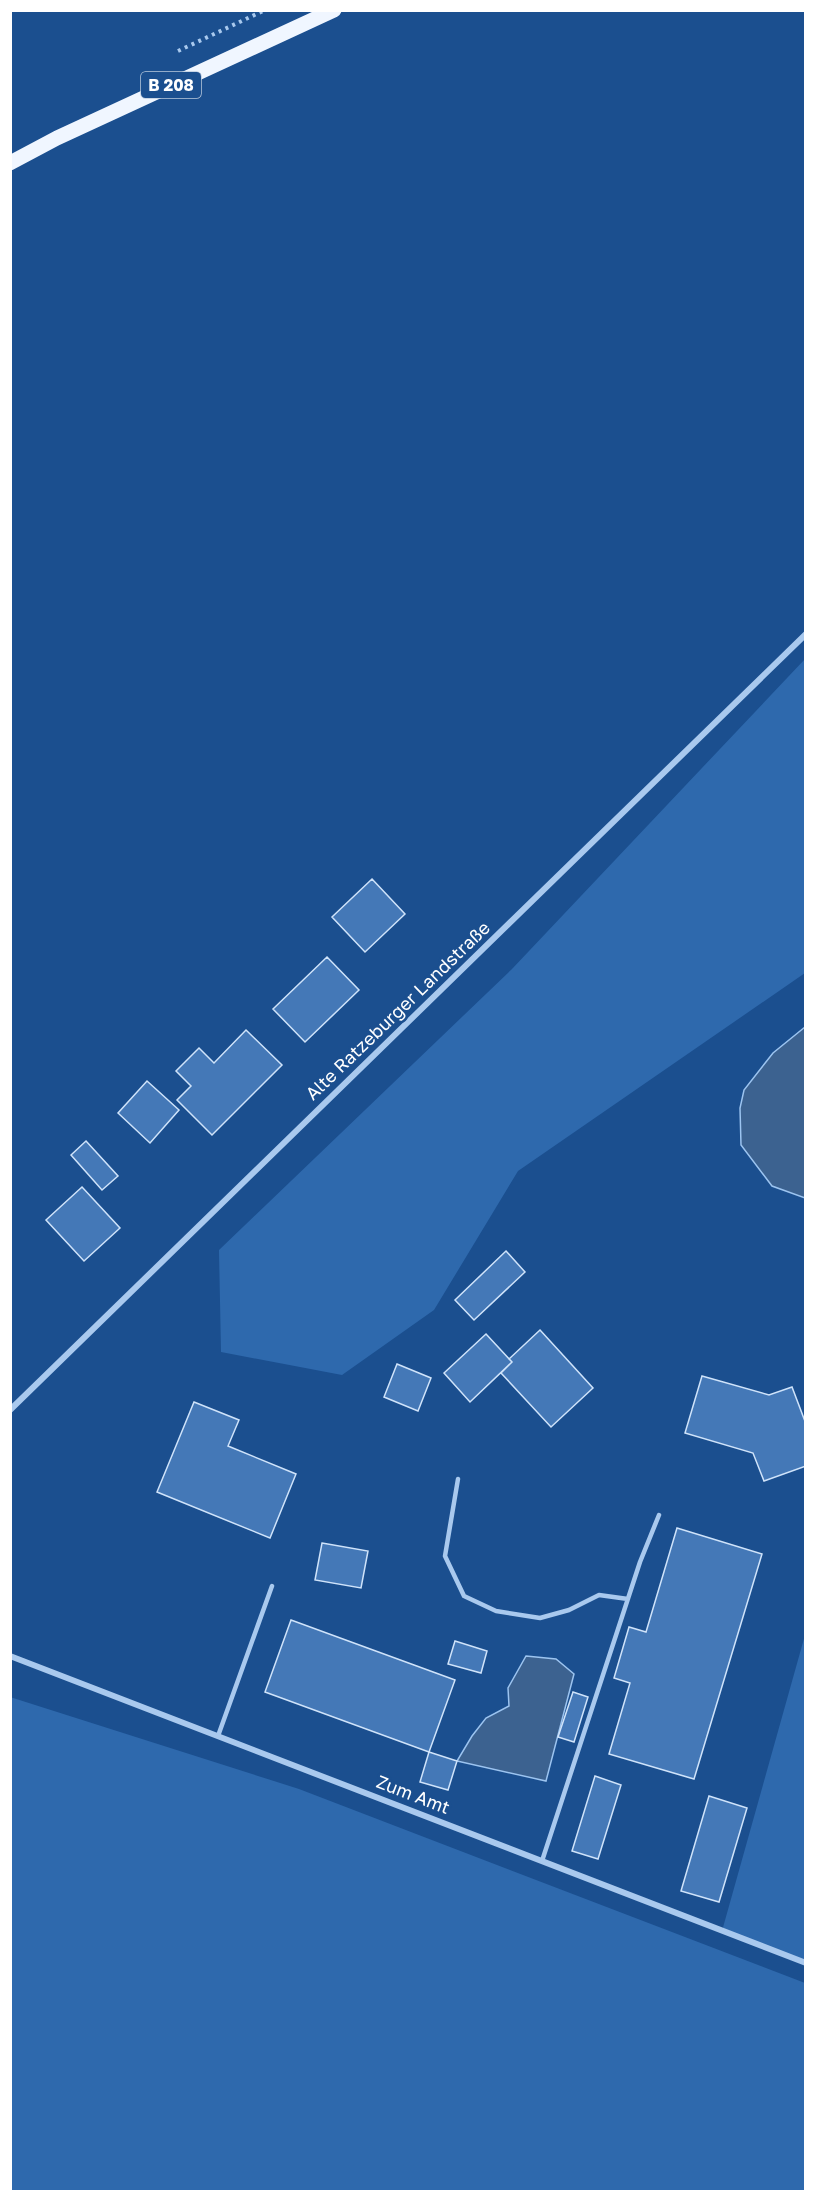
<svg xmlns="http://www.w3.org/2000/svg" width="816" height="2202" font-family="'Golos Text',sans-serif">
<style>
.green{fill:#2e69ad}
.water{fill:#3c6290;stroke:#9cc4f0;stroke-width:1.5}
.building{fill:#4478b7;stroke:#cfe3fa;stroke-width:1.5}
.lines{fill:none;stroke-linecap:round;stroke-linejoin:round}
.path{stroke:#a9c9ee;stroke-width:4;stroke-dasharray:3 4.5;stroke-linecap:butt}
.lane{stroke:#a9c9ee;stroke-width:4.5}
.street{stroke:#a9c9ee;stroke-width:6}
.primary{stroke:#f0f6ff;stroke-width:15}
.labels{text-anchor:middle;stroke-width:5;stroke-linejoin:round;paint-order:stroke}
.shield{fill:#1b4f8f;stroke:#bbcadd;stroke-width:1.5}
.shield-label{font-size:16px;font-weight:bold;fill:#fff}
.street-label{font-size:18px;fill:#fff;stroke:#1b4f8f}
</style>
<rect width="100%" height="100%" fill="#1b4f8f"/>
<path class="green" d="M805,659V973L518,1171L434,1310L342,1375L221,1352L219,1250L512,969Z
M805,1635V1963L722,1931Z
M10,1697L299,1789L805,1983V2191H11Z"/>
<path class="water" d="M805,1027V1198L772,1186L741,1145L740,1108L744,1090L773,1053Z
M526,1656L556,1659L574,1674L546,1781L457,1761L472,1736L486,1718L509,1706L508,1688Z"/>
<path class="building" d="M372,879L405,914L365,952L332,917Z
M327,957L359,990L305,1042L273,1009Z
M246,1030L282,1065L212,1135L177,1100L191,1086L176,1071L199,1048L214,1063Z
M147,1081L179,1110L150,1143L118,1113Z
M86,1141L118,1176L102,1190L71,1155Z
M82,1187L120,1228L84,1261L46,1220Z
M506,1251L525,1272L474,1320L455,1300Z
M540,1330L593,1388L551,1427L501,1373L512,1362L509,1359Z
M486,1334L512,1362L470,1402L444,1373Z
M397,1364L431,1378L418,1411L384,1397Z
M702,1376L769,1395L792,1387L806,1424V1466L764,1481L753,1453L685,1433Z
M194,1402L239,1420L228,1446L296,1474L270,1538L157,1492Z
M677,1528L762,1554L694,1779L609,1754L630,1683L614,1678L629,1627L646,1632Z
M322,1543L368,1551L361,1588L315,1580Z
M291,1620L455,1680L429,1752L265,1692Z
M455,1641L487,1651L481,1673L448,1664Z
M573,1692L588,1697L574,1742L558,1737Z
M429,1752L457,1761L448,1790L420,1782Z
M595,1776L621,1785L598,1859L572,1851Z
M709,1796L747,1808L719,1902L681,1891Z"/>
<g class="lines">
<path class="path" d="M178,51L265,10"/>
<path class="lane" d="M458,1479L445,1556L464,1596L496,1611L540,1618L569,1610L599,1595L628,1599
M218,1736L272,1586
M542,1861L640,1562L659,1515"/>
<path class="street" d="M10,1410L806,634
M10,1656L806,1963"/>
<path class="primary" d="M10,163L57,138L334,10"/>
</g>
<g class="labels">
<rect class="shield" x="141" y="72" width="60" height="26" rx="4.5"/>
<g class="shield-label">
<text x="171" y="91">B 208</text>
</g>
<g class="street-label">
<text transform="translate(398 1011) rotate(-44)" y="6">Alte Ratzeburger Landstraße</text>
<text transform="translate(413 1795) rotate(21)" y="6">Zum Amt</text>
</g>
</g>
<rect width="816" height="2202" fill="none" stroke="#ffffff" stroke-width="24"/>
</svg>
